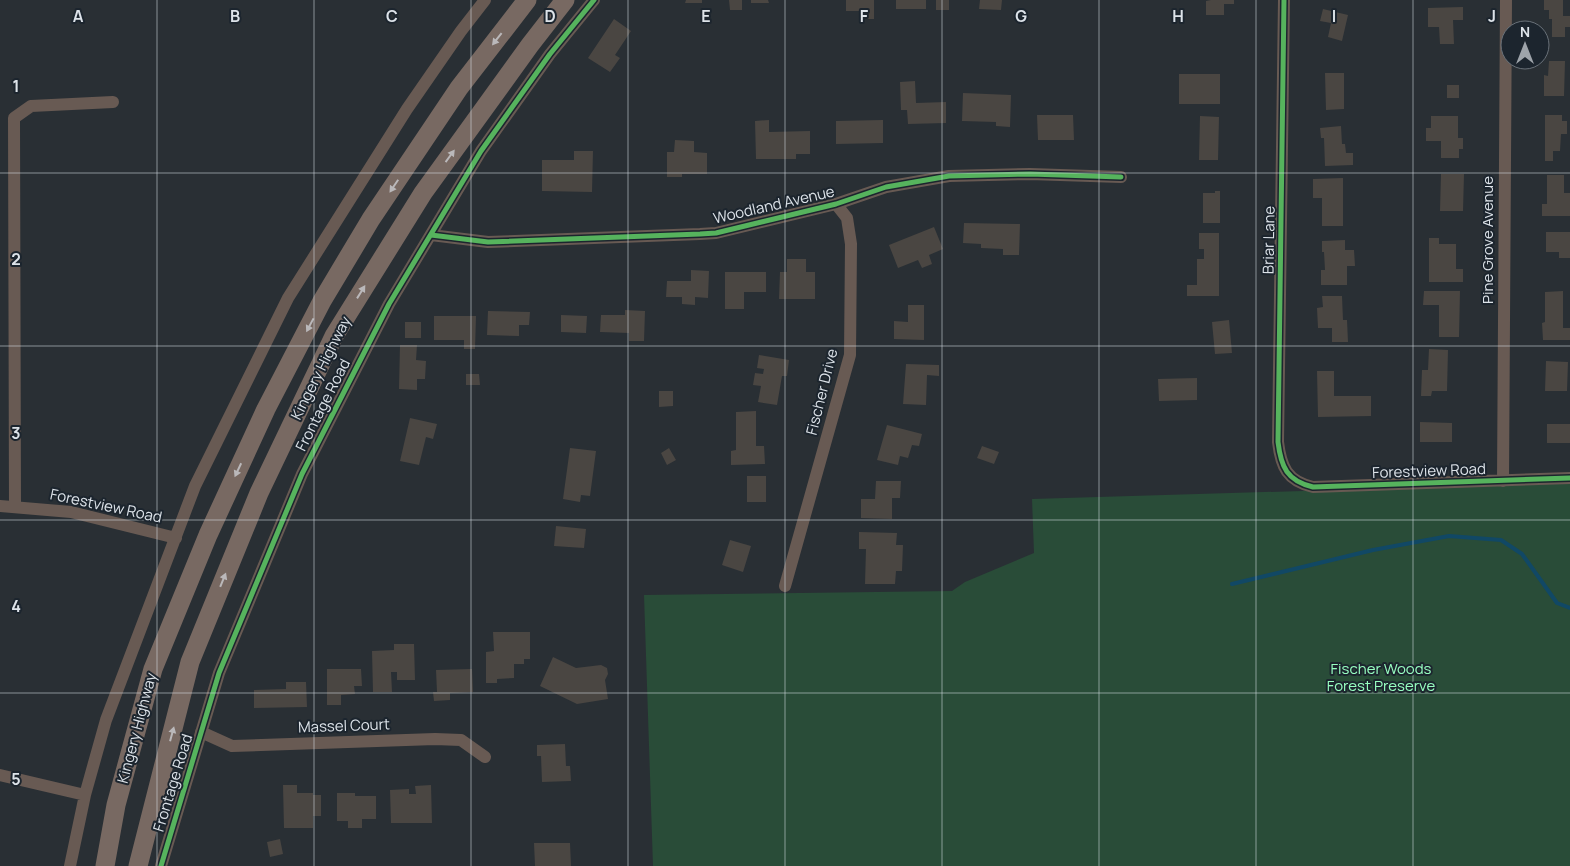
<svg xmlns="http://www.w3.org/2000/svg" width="1570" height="866" font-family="Manrope,sans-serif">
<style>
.green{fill:#294c38}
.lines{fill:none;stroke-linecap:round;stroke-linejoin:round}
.stream{stroke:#114865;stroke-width:4}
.building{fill:#4a4642}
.minor{stroke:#685a53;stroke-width:12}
.highway{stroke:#786962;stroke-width:19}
.cycleway-casing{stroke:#1c252e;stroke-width:8}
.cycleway{stroke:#56b35d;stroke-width:5}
.oneway{fill:#bab8ba}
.grid{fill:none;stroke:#dde3e9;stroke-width:1;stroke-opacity:0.55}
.labels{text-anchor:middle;stroke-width:4;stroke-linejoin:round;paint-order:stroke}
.street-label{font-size:15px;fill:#dde3e9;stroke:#1c252e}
.park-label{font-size:15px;fill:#97fec0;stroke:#1c252e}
.grid-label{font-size:16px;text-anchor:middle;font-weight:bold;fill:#dde3e9;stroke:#1c252e;stroke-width:4;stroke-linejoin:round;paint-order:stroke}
</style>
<rect width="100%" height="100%" fill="#292f34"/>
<path class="green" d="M1570,483V866H653L644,595L952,591L965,582L1034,553L1032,499Z"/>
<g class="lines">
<path class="stream" d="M1232,584L1373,550L1449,536L1501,540L1522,554L1557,603L1570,608"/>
</g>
<path class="building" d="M686,0H702V3H685Z
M729,0H742V10H730Z
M751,0H768L769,3H751Z
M846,0H874V19H863V11H846Z
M896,0H926V9H896Z
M936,0H949V10H936Z
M980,0H1002L1001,10L979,9Z
M1211,0H1234V4H1224V15H1206V1Z
M1544,0H1563V16H1570V27H1565V37H1552V19H1549V10H1544Z
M1463,7V20H1453L1454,44H1440L1439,27H1428V8Z
M1323,9L1348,15L1342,41L1328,37L1331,23L1320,21Z
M614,19L631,31L615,55L620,58L610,72L588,58Z
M1549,61H1565L1564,96H1544V75L1548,76Z
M1325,73H1344V109L1326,110Z
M1179,74H1220V104H1179Z
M915,81L916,103L946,102V123L908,124L907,110H901L900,82Z
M1447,85H1459V98H1447Z
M963,93L1011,95L1010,127L996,126V122L962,121Z
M1037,115H1073L1074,140H1038Z
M1545,115H1562V121H1567V134H1561L1560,151H1553V161H1545Z
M1200,116L1219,117L1218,160H1199Z
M1431,116H1458V138H1463V149H1459V158H1441V141H1426V128H1431Z
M769,120V132L810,131V154H796V159H756L755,121Z
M883,120V143L836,144V121Z
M1341,126L1342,144H1345L1346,153H1353V165L1325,166L1324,138H1321L1320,128Z
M675,140L694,141V152L707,153V174H682V177H667V152H674Z
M574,151H593L592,192L542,191V160H574Z
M1441,174H1464L1463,211H1440Z
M1547,175H1564V193H1570V216H1542V204H1547Z
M1343,178V226H1322V198H1313V179Z
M1215,191H1220V223H1203V193H1215Z
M964,223L1020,224L1019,255H1003V249L981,248V244L963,243Z
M934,227L943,249L929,255L932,264L922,268L918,260L898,268L889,245Z
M1546,232H1570V258H1559V252H1546Z
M1199,233H1219V296H1187V285H1197V259H1204V249H1199Z
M1429,238H1439V244H1456V269H1463V282H1429Z
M1345,240V250H1354L1355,266H1347V285H1321V270H1325L1324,252H1322V241Z
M787,259H806V272H815V299H779L780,272H787Z
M691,270L709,271L708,298L695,297V305L682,304V297H666L667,281H691Z
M725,272H766V292H744V309H725Z
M1424,291H1460L1459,337H1439V305H1423Z
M1563,291V328H1570V340H1543L1542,323L1545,322V292Z
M1322,296H1342L1343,320H1347L1348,342H1332V328H1318L1317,308L1323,307Z
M908,305H924V340L894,339V321L908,322Z
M625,310L645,311L644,341H629V333L600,332L601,315H625Z
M488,311L530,312L529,325H519V336L487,335Z
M561,315L587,316L586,333L561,332Z
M434,316H476L475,349H464V340H434Z
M1229,320L1232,353L1215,354L1212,322Z
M405,322H421V338H405Z
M400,345H417L416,360L426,361L425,379H417V390L399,389Z
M1429,349L1448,350L1447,391H1432L1431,396H1421L1422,370H1428Z
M759,355L789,360L787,376H782L777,405L758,402L761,386L753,385L755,373L763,374L764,369L757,368Z
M1546,361L1568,362L1567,391H1545Z
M906,364L939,365V376L927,375L926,405L903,404Z
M1317,371H1334V396H1371V416L1318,417Z
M466,374H479L480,385H466Z
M1197,378V400L1159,401L1158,379Z
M659,391H673V406L659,407Z
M756,411V446H764L765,464L731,465V451L736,450V412Z
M410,418L437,424L433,439L426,437L419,465L400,461Z
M1420,422L1452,423V442H1420Z
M1547,424H1570V443H1547Z
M887,425L922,434L919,446L912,445L908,458L900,456L898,465L877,460Z
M982,446L999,452L994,464L977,458Z
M570,448L596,451L590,496L581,495L580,502L563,499Z
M669,448L676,460L667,465L661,453Z
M747,476H766V502H747Z
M876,481H901L900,498H892V519L861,518V499H875Z
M556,526L586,529L584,548L554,546Z
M859,532L897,533L896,545H903L902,571H896L895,584H865L866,549H859Z
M730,540L751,546L743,572L722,565Z
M493,632H530V659H524V664H514V678L497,679V683H486V652L494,651Z
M394,644H414L415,680H397V672H391L392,692H373L372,651L394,650Z
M553,657L576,668L601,665L607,668L608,674L605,680L608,699L577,704L540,686Z
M327,669H361L362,686H354L355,694L341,695V705H327Z
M472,669L473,692L450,693V700L434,701L433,692H437L436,670Z
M286,682H306L307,707L254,708V690L286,689Z
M565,744L566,766H570L571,781L542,782L541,756H537V745Z
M283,785H297V793H313V795H321V816H313V828H284Z
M431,785L432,823H391L390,790L409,789V794H416L415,786Z
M337,793H355V796H376V819H362V828H348V821H337Z
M280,839L283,854L270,857L267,842Z
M534,843H570L571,866H535Z"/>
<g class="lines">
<path class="minor" d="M1284,0L1278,442C1281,467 1287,481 1313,487L1570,478
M431,235L488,242L700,234L716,233L836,204L886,187L949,176L1030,174L1121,177
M1503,481L1506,0
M0,506L71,512L176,538
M15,506L14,118L31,106L113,102
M785,586L850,355L851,244L847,218L836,204
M201,732L232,746L435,739L461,740L485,757
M0,775L85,795
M70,866L85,795L106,720L195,486L288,298L407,109L461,31L485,0
M161,866L219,673L302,474L389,304L481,151L550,54L594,0"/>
<path class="highway" d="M105,866L116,805L153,669L208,535L266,409L322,301L371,219L459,88L527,0
M138,866L190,662L259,493L334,336L423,193L530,45L565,0"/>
<defs>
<path id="cycleway" d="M1284,0L1278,442C1281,467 1287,481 1313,487L1570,478
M431,235L488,242L700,234L716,233L836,204L886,187L949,176L1030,174L1121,177
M161,866L219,673L302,474L389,304L481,151L550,54L594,0"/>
</defs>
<use href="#cycleway" class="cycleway-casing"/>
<use href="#cycleway" class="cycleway"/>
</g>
<defs><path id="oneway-solid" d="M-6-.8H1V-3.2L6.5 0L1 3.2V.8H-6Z" transform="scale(1.25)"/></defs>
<g class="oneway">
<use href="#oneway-solid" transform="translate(497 39) rotate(128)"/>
<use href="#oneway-solid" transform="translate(450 156) rotate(-54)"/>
<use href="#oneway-solid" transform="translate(394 186) rotate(124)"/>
<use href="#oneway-solid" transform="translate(361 292) rotate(-58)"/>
<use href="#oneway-solid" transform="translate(310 325) rotate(118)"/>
<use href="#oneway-solid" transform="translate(238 470) rotate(115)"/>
<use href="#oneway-solid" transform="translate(223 580) rotate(-68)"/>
<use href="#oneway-solid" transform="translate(172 734) rotate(-75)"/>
</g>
<path class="grid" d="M157,0V866M314,0V866M471,0V866M628,0V866M785,0V866M942,0V866M1099,0V866M1256,0V866M1413,0V866M0,173H1570M0,346H1570M0,520H1570M0,693H1570"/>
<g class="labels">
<g class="street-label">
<text transform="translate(774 205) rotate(-13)" y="5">Woodland Avenue</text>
<text transform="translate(1269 240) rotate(-89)" y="5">Briar Lane</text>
<text transform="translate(1488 240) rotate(-90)" y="5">Pine Grove Avenue</text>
<text transform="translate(321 368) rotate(-63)" y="5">Kingery Highway</text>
<text transform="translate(822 392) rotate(-76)" y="5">Fischer Drive</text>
<text transform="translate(323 405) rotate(-63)" y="5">Frontage Road</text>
<text transform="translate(1429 471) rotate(-2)" y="5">Forestview Road</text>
<text transform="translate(106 506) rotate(12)" y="5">Forestview Road</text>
<text transform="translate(344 726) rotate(-2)" y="5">Massel Court</text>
<text transform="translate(137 728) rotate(-75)" y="5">Kingery Highway</text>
<text transform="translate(173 783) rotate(-73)" y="5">Frontage Road</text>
</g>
<g class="park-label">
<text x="1381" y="674">Fischer Woods<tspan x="1381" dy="17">Forest Preserve</tspan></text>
</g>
</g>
<g class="grid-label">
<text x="78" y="22">A</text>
<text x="235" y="22">B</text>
<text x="392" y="22">C</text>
<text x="550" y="22">D</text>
<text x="706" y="22">E</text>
<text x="864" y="22">F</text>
<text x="1021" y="22">G</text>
<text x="1178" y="22">H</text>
<text x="1334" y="22">I</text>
<text x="1492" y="22">J</text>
<text x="16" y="92">1</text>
<text x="16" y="265">2</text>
<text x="16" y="439">3</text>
<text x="16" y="612">4</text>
<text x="16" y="785">5</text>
</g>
<g transform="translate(1525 45)"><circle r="24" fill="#1c252e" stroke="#697179"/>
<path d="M0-4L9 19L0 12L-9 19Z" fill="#9ea4aa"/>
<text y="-8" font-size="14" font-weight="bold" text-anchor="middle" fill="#dde3e9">N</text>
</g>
</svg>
